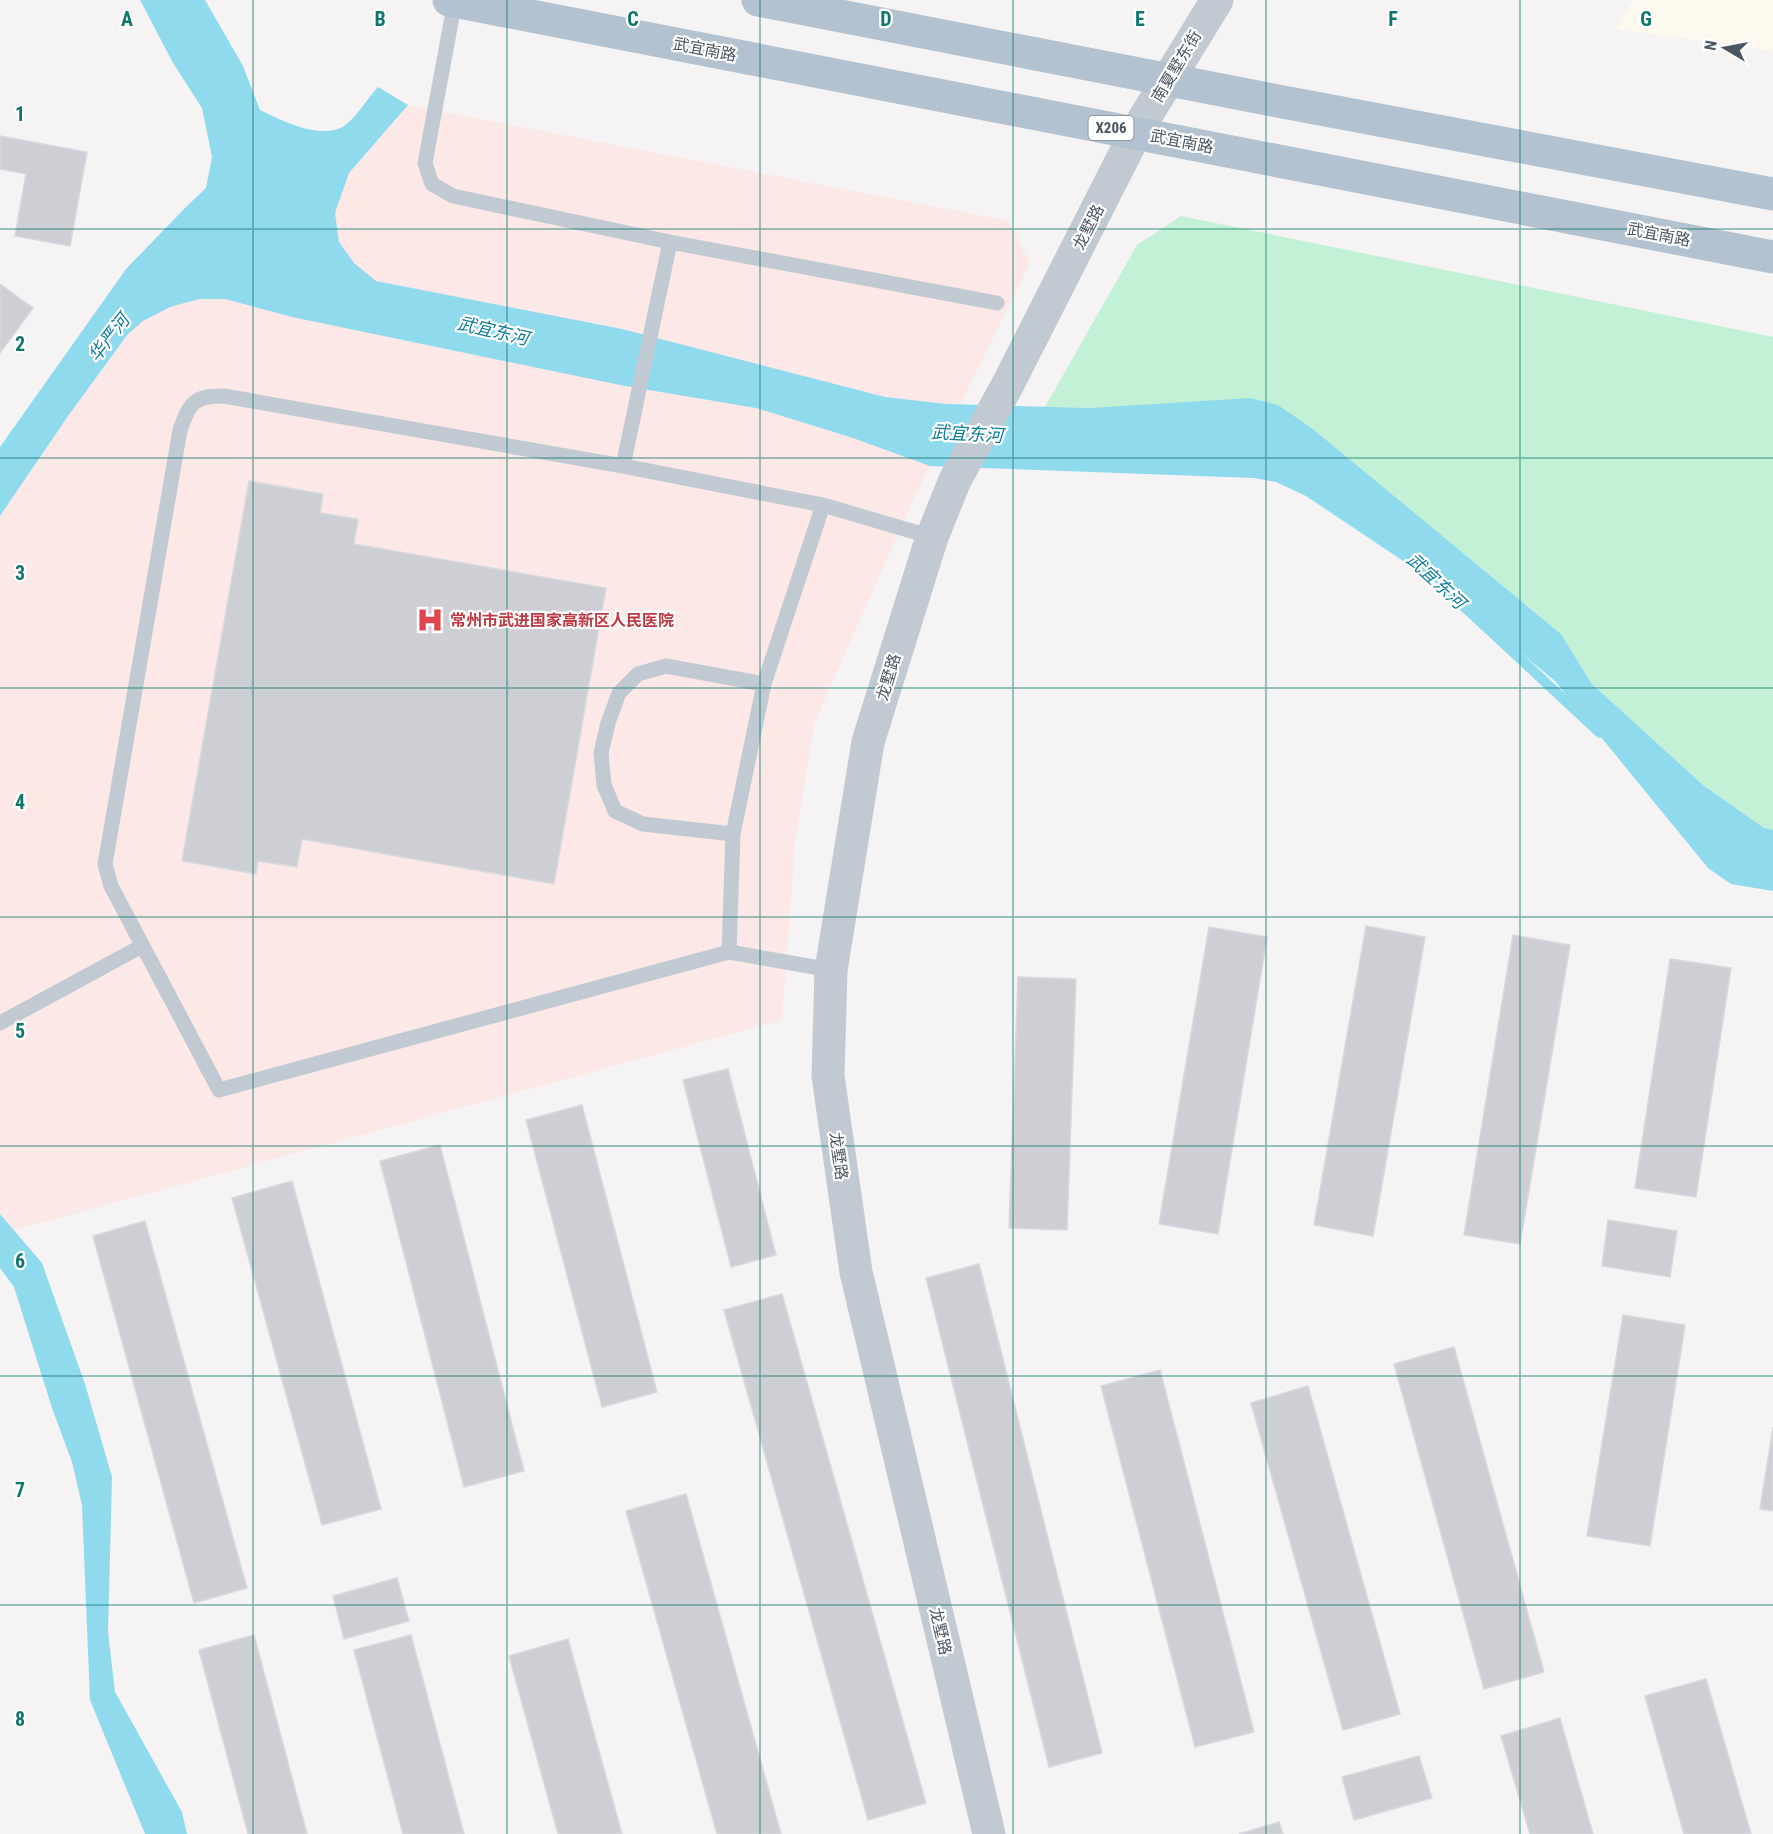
<svg xmlns="http://www.w3.org/2000/svg" width="1773" height="1834" font-family="'Roboto Condensed','Noto Sans SC',sans-serif">
<style>
.commercial{fill:#fdf9ef}
.medical{fill:#fce8e6}
.green{fill:#c3f1d5}
.water{fill:#90daee}
.lines{fill:none;stroke-linecap:round;stroke-linejoin:round}
.stream{stroke:#90daee;stroke-width:10}
.building{fill:#cdcfd5;stroke:#d7d9de;stroke-width:1.5}
.service{stroke:#c1cad2;stroke-width:15}
.tertiary{stroke:#c1cad2;stroke-width:33}
.primary{stroke:#b3c2d1;stroke-width:33}
.grid{fill:none;stroke:#0f766e;stroke-width:1.5;stroke-opacity:0.55}
.labels{text-anchor:middle;stroke-width:4.5;stroke-linejoin:round;paint-order:stroke}
.shield{fill:#fff;stroke:#808990;stroke-width:1.5}
.shield-label{font-size:15px;font-weight:bold;fill:#4a5661}
.street-label{font-size:16px;fill:#4a5661;stroke:#fff}
.health-label{font-size:16px;font-weight:bold;fill:#be3a42;stroke:#fff;text-anchor:start}
.water-label{font-size:18px;font-style:italic;fill:#0c7c9b;stroke:#fff}
.grid-label{font-size:20px;text-anchor:middle;font-weight:bold;fill:#0f766e;stroke:#fff;stroke-width:4.5;stroke-linejoin:round;paint-order:stroke}
</style>
<rect width="100%" height="100%" fill="#f5f3f3"/>
<path class="commercial" d="M1633,0H1773V51L1616,29Z"/>
<path class="medical" d="M408,105L1009,221L1030,263L912,502L814,724L795,844L782,1020L15,1230L0,1214V516L68,416L128,334L143,321L349,173Z"/>
<path class="green" d="M1181,216L1773,337V830L1764,828L1703,785L1592,684L1561,634L1313,429L1090,408L1045,407L1137,245Z"/>
<path class="water" d="M140,0H205L243,66L260,110C282,121 326,143 348,123C359,113 368,98 378,87L408,105L349,173L335,213L339,242L354,263L376,281L622,329L885,397L947,404L1090,408L1250,398L1278,405L1313,429L1561,634L1592,684L1703,785L1764,828L1773,830V891L1731,884L1708,868L1555,681L1436,583L1306,496L1276,482L1254,478L930,466L853,438L756,408L625,386L292,317L225,299H199L170,307L143,321L128,334L68,416L0,516V447L126,269L185,208L206,188L212,157L202,108L173,63Z
M0,1214L42,1263L85,1384L112,1477L108,1632L115,1692L182,1812L187,1834H145L90,1700L82,1505L72,1462L52,1408L14,1287L0,1268Z"/>
<g class="lines">
<path class="stream" d="M1444,588L1600,733"/>
</g>
<path class="building" d="M0,136L87,152L70,246L15,236L26,174L0,169Z
M0,284L33,308L0,353Z
M249,481L323,494L320,513L358,519L354,544L606,588L554,884L302,839L297,867L258,861L256,874L182,861Z
M1366,926L1425,937L1373,1236L1314,1225Z
M1209,927L1267,937L1218,1234L1159,1224Z
M1513,935L1570,945L1520,1244L1464,1235Z
M1670,959L1731,968L1696,1197L1635,1188Z
M1018,977L1076,979L1067,1230L1009,1228Z
M728,1069L776,1255L731,1267L683,1080Z
M582,1105L657,1392L602,1407L526,1120Z
M440,1145L524,1471L464,1487L380,1161Z
M292,1181L381,1509L322,1525L232,1198Z
M1608,1220L1677,1231L1670,1277L1602,1266Z
M145,1221L247,1588L194,1603L93,1236Z
M979,1264L1102,1753L1049,1767L926,1278Z
M782,1294L926,1803L868,1820L724,1310Z
M1623,1315L1685,1325L1650,1546L1587,1536Z
M1454,1347L1544,1672L1484,1689L1394,1364Z
M1160,1370L1254,1732L1195,1747L1101,1386Z
M1308,1386L1400,1714L1343,1730L1251,1403Z
M1773,1427V1511L1760,1509Z
M686,1494L781,1834H717L626,1511Z
M397,1578L409,1621L344,1639L333,1596Z
M254,1635L307,1834H248L199,1650Z
M411,1635L464,1834H403L354,1650Z
M568,1639L622,1834H558L509,1656Z
M1706,1679L1751,1834H1684L1645,1696Z
M1560,1718L1593,1834H1530L1501,1736Z
M1419,1756L1432,1798L1354,1820L1342,1777Z
M1279,1822L1283,1834H1239Z"/>
<g class="lines">
<path class="service" d="M455,1L425,163L432,184L453,196L670,242L997,303
M623,466L670,242
M733,834L643,824L615,811L604,785L601,753L608,723L619,693L638,674L666,666L764,684
M729,952L733,834L764,684L823,505
M831,970L729,952L219,1090L111,886L105,864L180,430C190,402 194,396 224,396L623,466L823,505L932,537
M0,1023L142,946"/>
<path class="tertiary" d="M989,1834L856,1272L828,1076L831,970L868,742L932,537L955,480L1007,386L1136,132L1217,0"/>
<path class="primary" d="M449,0L1773,257
M758,0L1283,102L1773,194"/>
</g>
<path class="grid" d="M253,0V1834M507,0V1834M760,0V1834M1013,0V1834M1266,0V1834M1520,0V1834M0,229H1773M0,458H1773M0,688H1773M0,917H1773M0,1146H1773M0,1376H1773M0,1605H1773"/>
<defs>
<symbol id="hospital-bare" viewBox="-9 -9 18 18"><path d="M-5-5h3v3.5h4V-5h3V5h-3V1.5h-4V5h-3Z" fill="#e0444e" stroke="#fff" stroke-width="2.5" paint-order="stroke"/></symbol>
</defs>
<g fill-rule="evenodd">
<use href="#hospital-bare" x="411" y="601" width="38" height="38"/>
</g>
<g class="labels">
<rect class="shield" x="1088.5" y="116" width="45" height="24" rx="4.5"/>
<g class="shield-label">
<text x="1111" y="133">X206</text>
</g>
<g class="street-label">
<text transform="translate(705 49) rotate(11)" y="6">武宜南路</text>
<text transform="translate(1176 66) rotate(-59)" y="6">南夏墅东街</text>
<text transform="translate(1182 141) rotate(11)" y="6">武宜南路</text>
<text transform="translate(1088 227) rotate(-63)" y="6">龙墅路</text>
<text transform="translate(1659 234) rotate(11)" y="6">武宜南路</text>
<text transform="translate(888 677) rotate(-73)" y="6">龙墅路</text>
<text transform="translate(839 1156) rotate(82)" y="6">龙墅路</text>
<text transform="translate(941 1631) rotate(77)" y="6">龙墅路</text>
</g>
<g class="health-label">
<text x="450" y="626">常州市武进国家高新区人民医院</text>
</g>
<g class="water-label">
<text transform="translate(493 331) rotate(13)" y="6">武宜东河</text>
<text transform="translate(109 338) rotate(-52)" y="6">华严河</text>
<text transform="translate(967 434) rotate(3)" y="6">武宜东河</text>
<text transform="translate(1436 581) rotate(43)" y="6">武宜东河</text>
</g>
</g>
<g class="grid-label">
<text x="127" y="26">A</text>
<text x="380" y="26">B</text>
<text x="633" y="26">C</text>
<text x="886" y="26">D</text>
<text x="1140" y="26">E</text>
<text x="1393" y="26">F</text>
<text x="1646" y="26">G</text>
<text x="20" y="121">1</text>
<text x="20" y="351">2</text>
<text x="20" y="580">3</text>
<text x="20" y="809">4</text>
<text x="20" y="1038">5</text>
<text x="20" y="1268">6</text>
<text x="20" y="1497">7</text>
<text x="20" y="1726">8</text>
</g>
<g transform="translate(1725 48) rotate(280)" stroke="#ffffff" stroke-width="4.5" paint-order="stroke">
<path d="M0-4.5L10 22L0 15L-10 22Z" fill="#4a5661"/>
<text y="-9" font-size="16" font-weight="bold" text-anchor="middle" fill="#4a5661">N</text>
</g>
</svg>
